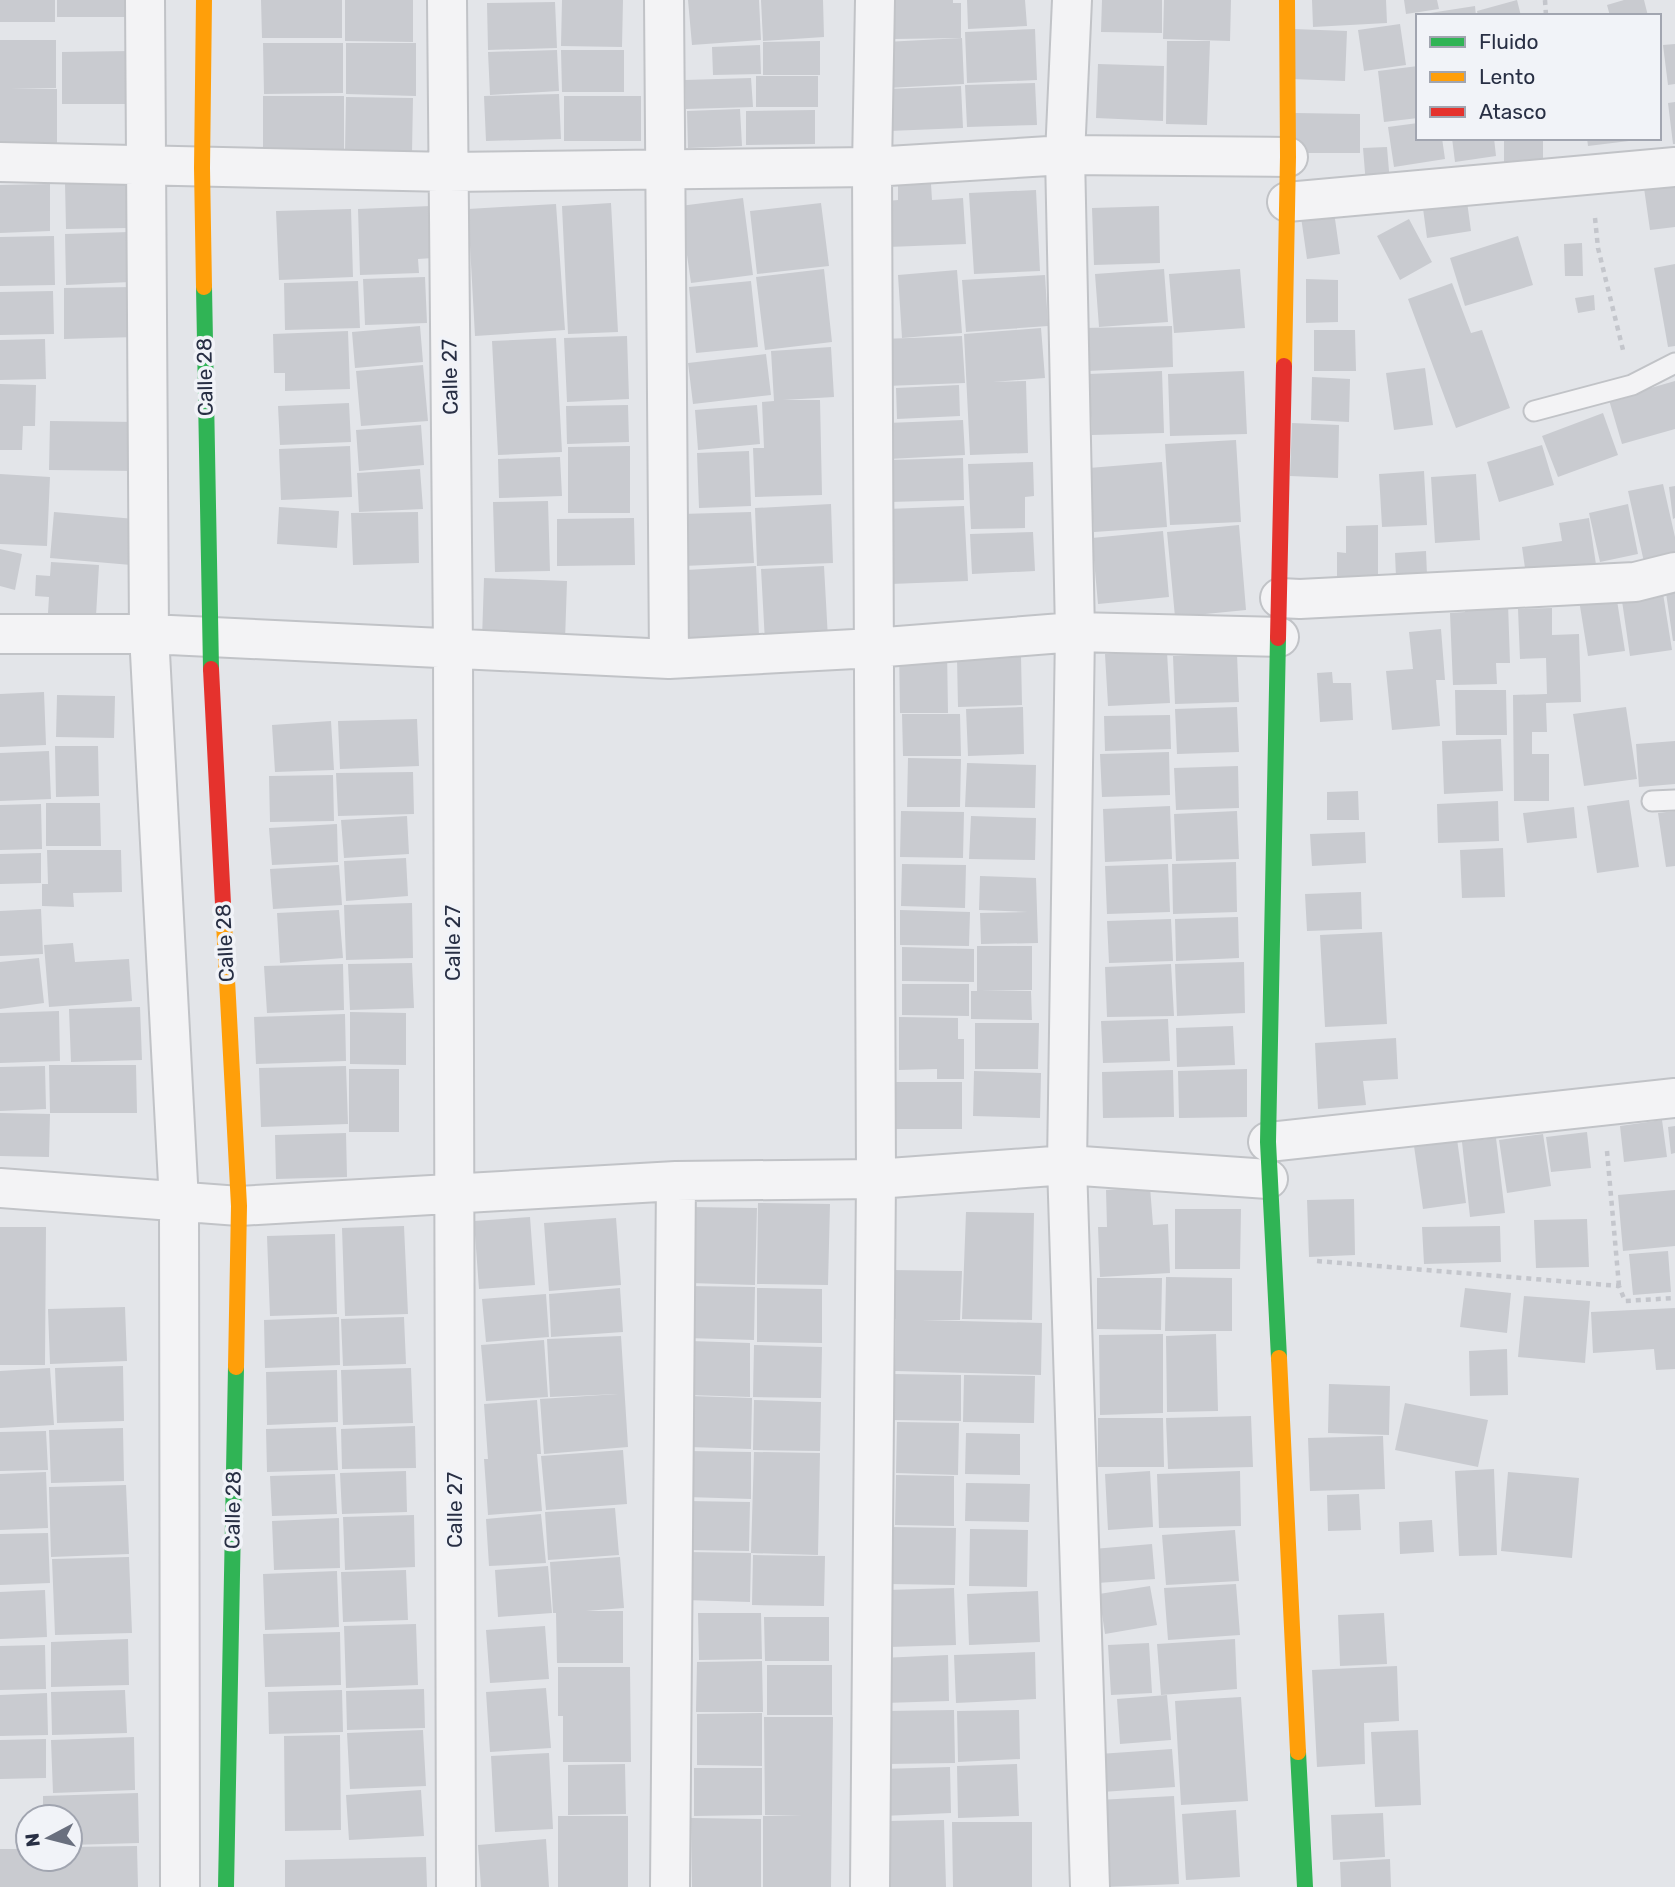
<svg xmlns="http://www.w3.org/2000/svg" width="1675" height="1887" font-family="Rubik,sans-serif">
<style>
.building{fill:#c9cbd0}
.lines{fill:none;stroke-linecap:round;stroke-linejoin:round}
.lane-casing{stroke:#c1c3c7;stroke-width:23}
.street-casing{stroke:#c1c3c7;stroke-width:42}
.path{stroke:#c4c6cc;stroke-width:4.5;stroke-dasharray:5 5;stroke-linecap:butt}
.lane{stroke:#f3f3f5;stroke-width:19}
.street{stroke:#f3f3f5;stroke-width:38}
.fast{stroke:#30b455;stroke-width:16}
.slow{stroke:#ff9f0a;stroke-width:16}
.jam{stroke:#e5322d;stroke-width:16}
.labels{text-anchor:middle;stroke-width:7;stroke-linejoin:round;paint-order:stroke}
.street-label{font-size:21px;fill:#282f44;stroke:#f1f3f8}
</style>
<rect width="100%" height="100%" fill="#e3e5e9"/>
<path class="building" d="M0,0H55V22H0Z
M57,0H131V17H57Z
M261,0H342V38H262Z
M345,0H413V42L345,41Z
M562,0H623L622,47L561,46Z
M688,0H759L761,40L692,45Z
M761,0H823L824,37L763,41Z
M894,0H953V3H961V38L894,39Z
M967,0H1025L1027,26L968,29Z
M1102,0H1162V33L1101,32Z
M1164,0H1231L1230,41L1163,39Z
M1312,0H1386L1387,23L1313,27Z
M1404,0H1437L1439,9L1406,14Z
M1517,0L1521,16H1478L1477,11Z
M1624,0H1644L1648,16H1610L1607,5Z
M555,2L557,48L488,50L487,3Z
M1475,6L1476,16H1431L1430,13Z
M1400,24L1406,65L1364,71L1358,30Z
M1035,29L1037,80L967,83L965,32Z
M1293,29L1347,31L1345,81L1291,79Z
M962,38L964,84L887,88L885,42Z
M0,40H56V88L11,89H57V145L0,144Z
M820,41V75H763V42Z
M1167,41H1210L1207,125L1166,124Z
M263,43H343V93L264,94Z
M346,43H416V96L346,94Z
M1675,44V84L1668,85L1663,45Z
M760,45L761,74L713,75L712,47Z
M557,50L559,91L490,95L488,52Z
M561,50H624V92H562Z
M131,51V104H62V52Z
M1098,64L1164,66L1163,121L1096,118Z
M1418,66V118L1384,122L1378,71Z
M756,76H818V107H756Z
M751,78L753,107L686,109L685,80Z
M1035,83L1037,125L967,127L965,85Z
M961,86L963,128L889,131L887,89Z
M559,94L561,139L486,141L484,96Z
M263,96H344V154H263Z
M564,96H641V141H564Z
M346,97L413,98L412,153L345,152Z
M1675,102V144H1673L1668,103Z
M740,109L742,146L688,148L687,111Z
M815,110V144L746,145V111Z
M1295,113L1360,114V153H1294Z
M1418,123V138H1442L1445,159L1394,167L1388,127Z
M1452,138H1494L1496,156L1455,162Z
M1504,138H1543V163H1504Z
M1587,138H1637V140L1588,146Z
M1387,147L1390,183L1366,185L1363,148Z
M127,181L128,228L66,229L65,183Z
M50,184V231L0,233V185Z
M931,184L932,200L963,198L966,244L888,247L887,201L898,200V185Z
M1675,184V227L1650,230L1644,188Z
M1036,190L1040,271L974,274L969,193Z
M1466,194L1471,231L1427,238L1422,201Z
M743,198L753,275L691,283L680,206Z
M611,203L618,332L568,334L562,206Z
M821,203L829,266L757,274L750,211Z
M556,204L565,330L475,336L468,209Z
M431,206L433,258L418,259L419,273L360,275L358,209Z
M1159,206L1160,263L1094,265L1092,208Z
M351,209L353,277L279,280L276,211Z
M1334,212L1340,254L1307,259L1301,217Z
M1409,219L1432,262L1400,280L1377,236Z
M129,232L130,282L66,285L65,234Z
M54,236L55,285L0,286V237Z
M1518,236L1533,285L1465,306L1450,258Z
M1582,243L1583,276H1565L1564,244Z
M1675,264V346L1668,347L1654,268Z
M824,269L832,342L765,350L756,277Z
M1164,269L1168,322L1099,327L1095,274Z
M1240,269L1245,328L1174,333L1169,274Z
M957,270L962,333L902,338L898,275Z
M1045,275L1048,326L966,332L962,280Z
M425,277L427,323L365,325L363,279Z
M1306,279L1338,280V322L1306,323Z
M358,281L360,328L285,330L284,283Z
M751,281L758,347L696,353L689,287Z
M1452,283L1471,333L1482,330L1510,408L1456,428L1408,299Z
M135,287L136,337L64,339V288Z
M53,291L54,334L0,335V292Z
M1594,295L1595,310L1578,313L1575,298Z
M420,326L423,362L355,368L352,332Z
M1172,326L1173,367L1087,371L1085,328Z
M1041,328L1045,378L993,382L1026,381L1028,453L970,455L964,334Z
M1314,330H1355L1356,371H1314Z
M348,331L350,389L285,391V373H274L273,334Z
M627,336L629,399L567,402L564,338Z
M962,336L965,383L886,386L883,339Z
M556,338L562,452L498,455L492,341Z
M45,339L46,379L0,380V340Z
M831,347L834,397L783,400H820L822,495L755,497L753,448H764L762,402L774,401L771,351Z
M766,354L771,395L693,404L688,363Z
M423,365L428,421L361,426L356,371Z
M1425,368L1433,425L1394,430L1386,373Z
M1162,371L1164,433L1092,435L1089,374Z
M1244,371L1247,434L1170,436L1168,374Z
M1312,377L1350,379L1349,422L1311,420Z
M1675,381V429L1622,444L1609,400Z
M0,384L36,385L35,426H23L22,450H0Z
M959,385L960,416L897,419L896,388Z
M349,403L351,442L280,445L278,406Z
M628,405L629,442L567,444L566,406Z
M757,405L760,444L698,450L695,410Z
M1603,413L1618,455L1558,477L1542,436Z
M963,420L965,455L889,459L887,423Z
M50,421L139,422L138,471L49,470Z
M1292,423L1339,425L1338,478L1290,476Z
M421,425L424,465L359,471L356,430Z
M1236,440L1241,522L1170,525L1165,444Z
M1542,445L1554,485L1499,502L1487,462Z
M350,446L352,497L281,500L279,449Z
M630,446V513H568V447Z
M749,451L751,506L699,508L697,453Z
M560,457L562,496L499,498L498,459Z
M963,458L964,500L889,502L887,460Z
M1033,462L1034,496L1025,497V528L971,529L968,464Z
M1162,462L1167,527L1094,532L1089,468Z
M420,469L423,509L359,512L357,473Z
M1424,471L1427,525L1382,527L1379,474Z
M0,474L50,477L47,546L0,544Z
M1476,474L1480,540L1435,543L1431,477Z
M1663,484L1675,537V555L1644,562L1628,491Z
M1675,486V518L1673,519L1669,487Z
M548,501L550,571L495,572L493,502Z
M831,504L833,563L757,566L755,508Z
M1628,504L1638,554L1600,562L1589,513Z
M964,506L968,581L891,584L887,509Z
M279,507L339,511L337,548L277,544Z
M54,512L135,519L131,565L50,558Z
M418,512L419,563L353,565L351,513Z
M751,512L754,563L683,566L681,514Z
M634,518L635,565L557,566V519Z
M1589,518L1597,571L1527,582L1522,547L1562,541L1559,523Z
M1239,525L1246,610L1175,617L1167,532Z
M1378,525V580L1337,581V552L1346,553V526Z
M1163,531L1169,597L1098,604L1092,538Z
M1033,532L1035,571L972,574L970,534Z
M0,549L22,554L15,590L0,586Z
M1426,551L1427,575L1396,577L1395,553Z
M51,562L99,565L96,616L48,613L49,597L35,596L36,575L50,576Z
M756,566L759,636L689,639L686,570Z
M824,566L828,639L765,642L761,569Z
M484,578L567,581L565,641L482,639Z
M1662,587L1672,650L1630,656L1621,594Z
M1675,591V641H1673L1666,593Z
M1616,594L1625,651L1588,656L1579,600Z
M1508,603L1510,663H1496L1497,684L1453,685L1450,613L1465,612V605Z
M1552,608V635L1579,634L1581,702L1546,703L1547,732H1532V754H1549V801H1514L1513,695L1547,694L1546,658L1520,659L1518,609Z
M1441,629L1445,680H1436L1440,726L1392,730L1386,671L1413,669L1409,632Z
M899,648H947L948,713H900Z
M1167,652L1170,703L1108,706L1105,654Z
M1237,654L1239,702L1175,704L1173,656Z
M1021,656L1022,705L958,707L957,658Z
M1332,672L1333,683H1351L1353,720L1320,722L1317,673Z
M1455,690H1506L1507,735H1456Z
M44,692L46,745L0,747V694Z
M57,695L115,696L114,738L56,737Z
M1023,707L1024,754L968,756L966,709Z
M1237,707L1239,752L1177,754L1175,709Z
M1626,707L1637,779L1584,786L1573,714Z
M902,714H960L961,756H903Z
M1170,715L1171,749L1105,751L1104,716Z
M417,719L419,766L340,769L338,721Z
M331,721L334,770L275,772L272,725Z
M1501,739L1503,791L1444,794L1442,741Z
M1675,741V784L1639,787L1636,744Z
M55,746H98L99,796L56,797Z
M49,751L51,799L0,801V753Z
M1169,752L1170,795L1102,797L1100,754Z
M908,758L961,759L960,807H907Z
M967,763L1036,765L1035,808L965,807Z
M1238,766L1239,808L1176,810L1174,768Z
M413,772L414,814L338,816L336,773Z
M333,775L334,821L270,822L269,776Z
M1358,791L1359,820H1327V792Z
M1629,800L1639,867L1597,873L1587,806Z
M1498,801L1499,841L1438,843L1437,804Z
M46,803H100L101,846H46Z
M41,804L42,849L0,850V805Z
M1170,806L1172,859L1105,862L1103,809Z
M1574,807L1577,838L1527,843L1523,813Z
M901,811L964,812L963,858L900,857Z
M1237,811L1239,859L1176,861L1174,814Z
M1675,811V866L1666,867L1658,813Z
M407,816L409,854L344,858L341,820Z
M971,816L1036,818L1035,860L969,859Z
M337,824L338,862L272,865L269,828Z
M1365,832L1366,863L1312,866L1310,834Z
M1503,848L1505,897L1462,898L1460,850Z
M47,850H121L122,892L73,893L74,907L42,906V884H48Z
M41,853V883L0,884V854Z
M406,858L408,896L346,901L344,861Z
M1236,862L1237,912L1173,914L1172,864Z
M902,864L966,865L965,908L901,906Z
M1168,864L1170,912L1107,914L1105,866Z
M339,865L342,905L273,909L270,869Z
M980,876L1036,878L1038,943L981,944L980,913L1028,912L979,910Z
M1361,892L1362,929L1307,931L1305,894Z
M412,903L413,958L346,960L344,905Z
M41,909L43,954L0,956V911Z
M339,910L343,958L280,963L277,913Z
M900,910L970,912L969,946L900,945Z
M1238,917L1239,958L1176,961L1175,919Z
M1171,919L1173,961L1109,963L1107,921Z
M1382,932L1387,1024L1325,1027L1320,935Z
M73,943L75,962L129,959L132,1001L49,1007L44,945Z
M977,946H1032V990L981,991H1031L1032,1020L971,1019V991H977Z
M902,947L974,949V982L902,981Z
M39,958L44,1003L0,1009V962Z
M1244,962L1245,1013L1177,1016L1175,964Z
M412,963L414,1008L350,1010L348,964Z
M343,964L344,1010L267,1013L264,966Z
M1171,964L1174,1016L1107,1017L1105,967Z
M902,984H969V1016L902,1015Z
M140,1007L142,1060L71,1062L69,1009Z
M59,1011L60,1061L0,1063V1013Z
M350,1012L406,1013V1065L350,1064Z
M345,1014L346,1061L256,1064L254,1017Z
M899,1017L958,1018V1039H964V1079H937V1069L899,1070Z
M1168,1019L1170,1061L1103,1063L1101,1021Z
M975,1023H1039L1038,1069H975Z
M1233,1026L1235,1065L1177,1067L1176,1028Z
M1396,1038L1398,1079L1363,1081L1366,1105L1318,1109L1315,1043Z
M49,1065H136L137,1113H50Z
M45,1066L46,1109L0,1111V1067Z
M346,1066L348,1124L261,1127L259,1068Z
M349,1069H399V1132H349Z
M1247,1069V1117L1179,1118L1178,1071Z
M1173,1070L1174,1117L1103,1118L1102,1072Z
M974,1071L1041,1073L1040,1118L973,1116Z
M895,1082H962V1129H895Z
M0,1113L50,1114L49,1157L0,1156Z
M1662,1120L1667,1157L1624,1162L1620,1126Z
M1675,1126V1153L1671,1154L1668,1127Z
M1456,1132L1466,1203L1423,1209L1413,1139Z
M1587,1132L1591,1168L1551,1172L1546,1137Z
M346,1133L347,1177L276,1179L275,1135Z
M1543,1134L1551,1186L1507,1193L1499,1140Z
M1496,1138L1505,1213L1470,1217L1462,1142Z
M1150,1187L1153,1225L1168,1224L1170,1273L1100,1277L1098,1227H1107L1106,1190Z
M1675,1190V1246L1623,1251L1618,1195Z
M1354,1199L1355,1255L1309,1257L1307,1200Z
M758,1203L830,1204L828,1285L757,1284Z
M691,1207L757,1208L755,1285L690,1283Z
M1175,1209H1241L1240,1269H1175Z
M966,1212L1034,1213L1032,1320L962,1319Z
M530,1217L535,1285L479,1289L474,1221Z
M616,1218L621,1285L549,1291L544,1223Z
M1587,1219L1589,1267L1536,1268L1534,1220Z
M404,1226L408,1314L345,1316L342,1228Z
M1500,1226L1501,1262L1424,1264L1422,1227Z
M0,1227H46L45,1365H0Z
M335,1234L337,1314L270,1316L267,1236Z
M1668,1251L1671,1292L1633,1295L1629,1254Z
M891,1270L962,1271L960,1320H922L1042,1323L1041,1375L895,1371L896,1319H890Z
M1166,1277L1232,1278V1331H1165Z
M1097,1278H1162L1161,1330L1097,1329Z
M688,1286L755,1287L754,1340L687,1338Z
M620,1288L623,1332L551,1337L549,1294Z
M757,1288L822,1289V1343L757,1342Z
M1465,1288L1511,1293L1507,1333L1460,1327Z
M546,1294L549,1337L486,1342L482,1299Z
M1524,1296L1590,1301L1585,1363L1518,1357Z
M125,1307L127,1361L50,1364L48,1309Z
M1675,1308V1369L1656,1370L1654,1349L1593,1353L1591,1312Z
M339,1317L340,1365L265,1368L264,1320Z
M404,1317L406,1364L343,1366L341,1319Z
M1163,1334V1413L1100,1415L1099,1335Z
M1216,1334L1218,1411L1167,1412L1166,1336Z
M621,1336L628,1447L544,1454L540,1399L618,1394L550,1397L547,1339Z
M544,1340L548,1397L486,1401L481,1345Z
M690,1341L750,1343V1397L689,1395Z
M754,1345L822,1347L821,1398L753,1397Z
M1507,1349L1508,1395L1470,1396L1469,1351Z
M123,1366L124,1421L57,1423L55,1368Z
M50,1368L54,1425L0,1428V1371Z
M411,1368L413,1423L343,1425L341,1370Z
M337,1370L338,1422L267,1425L266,1372Z
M892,1374L961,1375V1421L891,1420Z
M964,1375L1035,1376L1034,1423L963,1422Z
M1329,1384L1390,1386L1389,1435L1328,1433Z
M691,1396L752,1398L751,1449L689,1447Z
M537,1400L541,1454H537L542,1511L488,1515L484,1459H488L484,1404Z
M754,1400L821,1402L820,1451L753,1450Z
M1405,1403L1488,1420L1478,1467L1395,1450Z
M1251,1416L1253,1467L1168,1469L1166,1418Z
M1098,1418H1163L1164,1467H1098Z
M897,1422L959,1423L958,1475L896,1473Z
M415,1426L416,1468L342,1469L341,1429Z
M336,1427L338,1470L267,1472L266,1429Z
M123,1428L124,1481L51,1483L49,1430Z
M46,1431L48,1470L0,1471V1432Z
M966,1433L1020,1434V1475L965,1474Z
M1383,1436L1385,1489L1310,1491L1308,1438Z
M623,1450L627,1504L546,1510L541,1456Z
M688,1451L751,1452V1499L687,1497Z
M754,1452L820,1453L818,1555L751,1553L750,1602L685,1600L687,1552L751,1553Z
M1494,1469L1497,1555L1459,1556L1455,1471Z
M406,1471L407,1512L342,1514L340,1473Z
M1150,1471L1153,1527L1108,1530L1105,1474Z
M1240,1471L1241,1526L1159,1528L1157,1474Z
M46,1472L48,1528L0,1530V1474Z
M1508,1472L1579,1478L1572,1558L1501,1551Z
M335,1474L337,1514L272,1516L270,1476Z
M896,1475L954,1476V1526L895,1525Z
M966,1483L1030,1484L1029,1522L965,1521Z
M126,1485L129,1554L51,1557L49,1487Z
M1359,1494L1361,1530L1328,1531L1327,1495Z
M687,1501L750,1502L749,1551L686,1550Z
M615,1508L619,1555L548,1560L545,1512Z
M541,1514L546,1563L489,1566L486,1519Z
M414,1515L415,1567L345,1570L343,1517Z
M339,1518L340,1568L274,1570L272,1521Z
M1432,1520L1434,1552L1400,1554L1399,1522Z
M891,1527L956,1528L955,1585L890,1584Z
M970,1529L1028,1530L1027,1587L969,1586Z
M1235,1530L1239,1581L1166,1585L1162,1535Z
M48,1533L50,1583L0,1585V1534Z
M1152,1544L1155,1579L1097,1583L1093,1549Z
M753,1555L825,1556L824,1606L752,1605Z
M129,1557L132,1633L55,1635L52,1559Z
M620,1557L624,1608L586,1611H623V1663H557L556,1613H553L550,1562Z
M548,1566L552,1613L498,1617L495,1570Z
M406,1570L408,1620L343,1622L341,1572Z
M337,1571L339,1627L265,1630L263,1574Z
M1236,1584L1240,1635L1168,1640L1164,1588Z
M1150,1586L1157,1625L1105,1634L1099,1594Z
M954,1588L956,1645L889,1647L887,1590Z
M45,1590L47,1637L0,1639V1592Z
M1038,1591L1040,1642L969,1645L967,1594Z
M698,1613H761L762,1659L699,1660Z
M1384,1613L1387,1664L1340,1666L1338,1615Z
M764,1617H829V1661H765Z
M416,1624L418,1685L346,1688L344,1626Z
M545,1626L549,1679L490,1683L486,1630Z
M340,1632L341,1685L265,1687L263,1634Z
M128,1639L129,1685L51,1687V1642Z
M1235,1639L1237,1689L1161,1695L1157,1644Z
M1149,1643L1152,1693L1111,1695L1108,1645Z
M45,1645L46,1689L0,1690V1646Z
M1035,1652L1036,1699L956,1703L954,1655Z
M948,1655L949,1701L884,1703L881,1658Z
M762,1661L763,1712H696L697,1662Z
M767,1665H832V1715H767Z
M1397,1666L1399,1721L1364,1723L1365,1764L1317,1767L1312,1670Z
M558,1667H630L631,1762H563V1716H558Z
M546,1688L551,1748L490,1752L486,1692Z
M424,1689L425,1728L347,1730L346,1691Z
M125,1690L127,1733L52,1735L51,1692Z
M342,1690L343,1732L269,1734L268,1692Z
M47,1693L48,1735L0,1736V1695Z
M1167,1695L1171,1740L1120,1744L1117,1699Z
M1241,1697L1248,1801L1181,1805L1175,1701Z
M954,1710L955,1763L888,1764L887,1711Z
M1019,1710L1020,1759L958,1762L957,1711Z
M762,1713V1766L697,1765V1714Z
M764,1717H833L831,1887H763V1816H802L765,1815Z
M423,1730L426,1786L350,1789L347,1733Z
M1418,1730L1421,1805L1375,1807L1371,1732Z
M340,1735L341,1830L285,1831L284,1736Z
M134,1737L135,1790L53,1793L51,1740Z
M46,1739V1778L0,1779V1740Z
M1172,1749L1175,1787L1102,1792L1099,1754Z
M549,1753L553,1829L495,1832L491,1756Z
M625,1764L626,1814L568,1815V1765Z
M1017,1764L1019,1816L958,1818L957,1766Z
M950,1767L951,1813L882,1816L881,1769Z
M694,1768H762V1815L694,1816Z
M421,1790L424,1836L349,1840L346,1795Z
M138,1793L139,1843L70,1845V1817H43V1796Z
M1174,1796L1179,1884L1103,1887L1098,1800Z
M1236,1810L1240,1877L1186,1880L1182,1814Z
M1383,1813L1385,1857L1333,1860L1331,1815Z
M558,1816H628V1887H558Z
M691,1818L761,1819V1887H692Z
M944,1820L946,1887H889L888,1821Z
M952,1822H1032V1887H953Z
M546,1839L549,1887H481L478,1845Z
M137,1846L138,1887H0V1849H28V1859H70V1847Z
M426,1857L427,1887H285V1860Z
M1390,1859L1391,1887H1341L1340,1862Z"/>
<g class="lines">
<defs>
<path id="lane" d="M1534,411L1632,385L1675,363
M1652,801L1675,800"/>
<path id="street" d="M145,0L149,634L179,1202L180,1887
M447,0L453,648L456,1887
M664,0L669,659
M1072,0L1065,155L1075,632L1067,1165L1090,1887
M0,162L449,172L872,167L1065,155L1288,157
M1287,202L1675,167
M1280,598L1300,599L1635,582L1675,572
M0,634H149L669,659L873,648L1075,632L1279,637
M1268,1142L1675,1098
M0,1188L239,1206L676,1181L876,1179L1067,1165L1268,1179
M670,1887L676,1181
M870,1887L876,1179L872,167L875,0"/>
</defs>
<use href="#lane" class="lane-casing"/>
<use href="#street" class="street-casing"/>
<path class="path" d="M1545,0L1546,16
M1595,218L1598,248L1623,350
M1607,1151L1619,1286
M1317,1261L1619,1286L1625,1301L1675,1298"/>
<use href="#lane" class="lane"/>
<use href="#street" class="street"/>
<path class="fast" d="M204,287L211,669
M1278,638L1268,1142L1279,1358
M1298,1752L1305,1887
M226,1887L236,1367"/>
<path class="slow" d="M204,287L202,168L204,0
M1284,366L1288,157L1287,0
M223,904L239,1206L236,1367
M1279,1358L1298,1752"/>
<path class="jam" d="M1278,638L1284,366
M211,669L223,904"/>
</g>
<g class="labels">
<g class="street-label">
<text transform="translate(205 377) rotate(-91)" y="7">Calle 28</text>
<text transform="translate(450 377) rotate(-91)" y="7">Calle 27</text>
<text transform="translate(225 943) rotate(-93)" y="7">Calle 28</text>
<text transform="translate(453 943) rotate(-90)" y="7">Calle 27</text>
<text transform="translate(233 1510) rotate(-89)" y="7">Calle 28</text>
<text transform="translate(455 1510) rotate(-90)" y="7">Calle 27</text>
</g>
</g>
<rect x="1416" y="14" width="245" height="126" fill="#f1f3f8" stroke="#a1a5b0" stroke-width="2"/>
<rect x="1430" y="37" width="35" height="10" fill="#30b455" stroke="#a1a5b0" stroke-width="2"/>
<text x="1479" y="49" font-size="21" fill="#282f44">Fluido</text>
<rect x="1430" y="72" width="35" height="10" fill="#ff9f0a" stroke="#a1a5b0" stroke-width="2"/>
<text x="1479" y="84" font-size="21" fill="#282f44">Lento</text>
<rect x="1430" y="107" width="35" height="10" fill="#e5322d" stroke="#a1a5b0" stroke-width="2"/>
<text x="1479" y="119" font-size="21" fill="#282f44">Atasco</text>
<g transform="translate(49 1838) rotate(263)"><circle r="33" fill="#f1f3f8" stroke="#a1a5b0" stroke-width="2"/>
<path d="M0-5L12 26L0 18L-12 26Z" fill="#696f7e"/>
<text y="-10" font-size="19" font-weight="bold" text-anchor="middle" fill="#282f44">N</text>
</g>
</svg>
